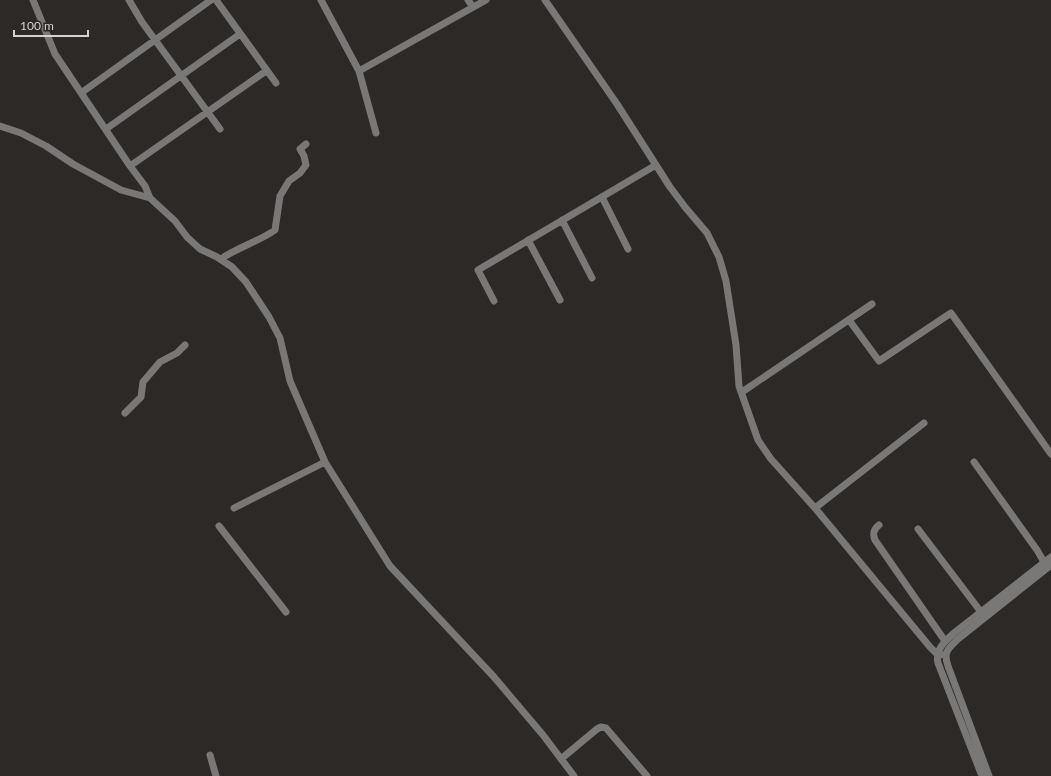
<svg xmlns="http://www.w3.org/2000/svg" width="1051" height="776" font-family="Lato,sans-serif">
<style>
.lines{fill:none;stroke-linecap:round;stroke-linejoin:round}
.minor{stroke:#7a7877;stroke-width:7}
</style>
<rect width="100%" height="100%" fill="#2c2927"/>
<g class="lines">
<path class="minor" d="M33,0L55,54L130,166L145,186L150,198L175,221L187,237L200,249L217,257L232,267L246,282L269,317L280,338L290,381L325,462
M129,0L142,22L220,129
M216,0L276,83
M321,0L359,71L376,133
M468,0L473,7
M545,0L617,104L670,187L685,207L707,233L719,257L726,281L736,345L739,386L758,440L771,459L815,508L930,647L937,654L945,655
M359,71L486,0
M81,93L211,0
M0,126L21,133L46,146L73,164L121,190L150,198
M106,129L240,34
M130,166L266,71
M602,197L628,249
M562,220L592,278
M528,240L560,300
M221,259C238,247 258,242 275,230L280,196L289,181L300,173L306,165L304,156L300,149L306,144
M494,301L478,270L656,165
M849,320L879,361L951,313L1051,454
M742,392L872,304
M125,413L141,397L143,382L160,362L177,353L185,345
M974,462L1037,550L1044,562
M234,508L325,462L390,566L494,677L543,735L574,776
M815,508L924,423
M879,525C874,529 872,533 875,540L945,641
M219,526L286,612
M918,529L981,612
M210,755L216,776
M561,759L597,729L601,727L606,728L647,776
M982,776L938,663C935,650 944,642 954,633L1051,557
M989,776L948,666C943,652 948,649 958,639L1051,565"/>
</g>
<path d="M14 30v6h74v-6" fill="none" stroke="#d4d2d0" stroke-width="2"/>
<text x="20" y="30" font-size="12" fill="#d4d2d0" stroke="#2c2927" stroke-width="3" paint-order="stroke">100 m</text>
</svg>
